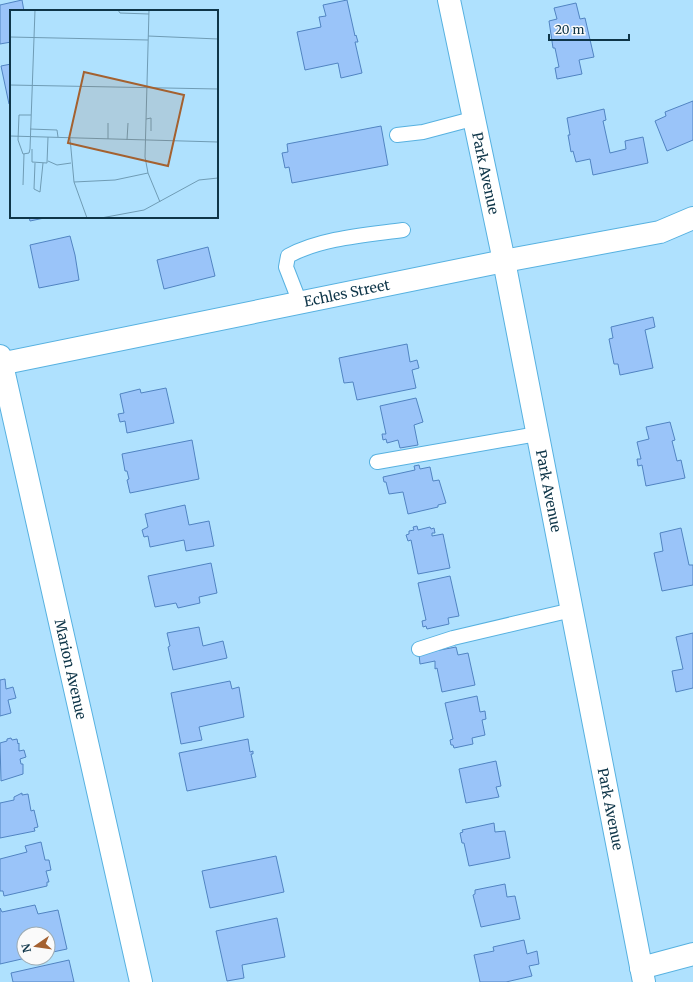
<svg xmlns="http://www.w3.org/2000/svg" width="693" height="982" font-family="Merriweather,serif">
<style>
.building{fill:#9ac4f9;stroke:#5184c2}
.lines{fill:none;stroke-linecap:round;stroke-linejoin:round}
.service-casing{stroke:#57b1e0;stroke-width:16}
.minor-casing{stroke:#57b1e0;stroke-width:24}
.tertiary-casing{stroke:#57b1e0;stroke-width:24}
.secondary-casing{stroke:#57b1e0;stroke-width:24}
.service{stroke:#fff;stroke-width:14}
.minor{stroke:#fff;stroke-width:22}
.tertiary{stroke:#fff;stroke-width:22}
.secondary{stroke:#fff;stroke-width:22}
.labels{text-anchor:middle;stroke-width:3;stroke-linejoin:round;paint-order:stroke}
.street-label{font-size:14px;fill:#0e3548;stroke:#fafafa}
.inset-road{fill:none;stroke:#6f9cb5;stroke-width:1}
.view{fill:#a46130;fill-opacity:0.15;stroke:#a46130;stroke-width:2}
.inset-edge{fill:none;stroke:#0e3548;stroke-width:2}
</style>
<rect width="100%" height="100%" fill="#afe1fe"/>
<path class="building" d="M22,0L24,11H11V42L0,44V5Z
M347,0L355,36L356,35L358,42H355L362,73L341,78L338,63L305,70L297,32L321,27L319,17L326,16L323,5Z
M576,3L580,19L585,18L594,57L579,60L582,74L557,79L555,68L559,67L555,48H553L549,21L557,19L554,8Z
M11,64V103L9,104L1,66Z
M693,101V140L667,151L655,121L666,116L665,112Z
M604,109L606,120L603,121L610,153L626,149L625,141L643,137L648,163L593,175L590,159L576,162L573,151L571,152L568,135H570L567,118Z
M381,126L388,165L292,183L289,167L285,168L282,153L288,152L287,144Z
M29,217H49L30,221Z
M70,236L75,255L79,280L39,288L30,245Z
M208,247L215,276L164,289L157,260Z
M653,317L655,327L645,330L653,368L620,375L618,364H614L609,339L613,338L611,327Z
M407,344L410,362L417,360L419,368L412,370L416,388L357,400L353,382L344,383L339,358Z
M166,388L174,423L127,433L125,421L120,422L118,414L124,413L120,394L140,389L141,393Z
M416,398L423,422L414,425L418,445L400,448L398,440L387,443L386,439L383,440L382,434H386L380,406Z
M670,422L675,440L672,441L677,461L681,460L685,478L646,486L642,465L638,466L637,459H641L637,442L649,439L646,427Z
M192,440L199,479L130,493L127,480L129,479L127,471H125L122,454Z
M419,465L420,469L430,467L433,481L439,480L446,503L438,505V507L408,514L403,492L389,494L386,482H384L383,477L415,470L414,466Z
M185,505L189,525L209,521L214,546L186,551L184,540L150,547L148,536L144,537L142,530L148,527L145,514Z
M417,526L418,530L430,527L431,529L434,528L435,533H432V536L443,534L450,568L418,574L411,540L408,541L406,535L409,534V531L414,530L413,527Z
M681,528L689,565H693V585L662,591L654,553L663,551L660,533Z
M211,563L217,593L199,597L200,603L178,608L176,603L155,607L148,576Z
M450,576L459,616L448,618L449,624L427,629L426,626L423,627L422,621L426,620L418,583Z
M199,627L203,646L223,641L227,658L173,670L168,647L170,646L167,633Z
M693,633V688L676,692L672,671L683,669L676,637Z
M456,647L458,655L468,653L475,685L442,692L437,668L435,669V661L420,664L419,654Z
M5,679L6,689L13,687L16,698L8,700L11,713L0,716V680Z
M230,681L232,689L239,687L244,717L199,727L202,740L181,744L171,693Z
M477,696L480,712L485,711L486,719L482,720L485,735L472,738L473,744L454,748L453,745H451L450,740L453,739L445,703Z
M11,738L12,740L17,739L18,744L19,743V751L24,750L26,757L20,759L21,764H23V774L1,781L0,743L7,741V739Z
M248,739L250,752L253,751V754H251L256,777L187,791L179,753Z
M496,761L501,786L496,787L499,797L466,803L459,769Z
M22,793V795L28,794L31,811L34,810L38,827L34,828L35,831L0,838V803L14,800V797Z
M494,823L495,832L505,831L510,858L469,866L464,843H462L460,833L463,832L462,830Z
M41,842L45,860H49L51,870L46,871L49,882H47V886L4,896L3,891H0V859L27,852L25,846Z
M276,856L284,892L210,908L202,871Z
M505,884L507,897L515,896L520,919L481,927L473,895L475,894V890Z
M35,905L38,914L58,910L67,949L48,953V934H24V958H26L0,964V908L2,912Z
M277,918L285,957L242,965L244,978L227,981L216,931Z
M524,940L527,954L537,951L539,964L529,966L532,976L506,982H480L474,955L494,951L493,947Z
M69,960L74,982H13L11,973Z"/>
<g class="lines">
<defs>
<path id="service" d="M397,135L423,132L472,119
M300,303L286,267L288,256C321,238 366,235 403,230
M377,462L537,434
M419,649L453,638L572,610"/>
<g id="minor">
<path id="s1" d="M0,356L141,982"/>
</g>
<g id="tertiary">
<path id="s2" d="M0,364L504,261L660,232L693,218"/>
<path d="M641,968L693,954"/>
</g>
<g id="secondary">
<path id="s3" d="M449,0L504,261L644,982"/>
</g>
</defs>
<use href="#service" class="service-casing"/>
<use href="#minor" class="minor-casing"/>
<use href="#tertiary" class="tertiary-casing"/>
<use href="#secondary" class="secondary-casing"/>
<use href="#service" class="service"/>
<use href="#minor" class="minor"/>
<use href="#tertiary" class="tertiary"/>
<use href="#secondary" class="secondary"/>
</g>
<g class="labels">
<g class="street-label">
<text dy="5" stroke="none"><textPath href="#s3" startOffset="177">Park Avenue</textPath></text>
<text dy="5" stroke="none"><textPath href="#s2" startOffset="354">Echles Street</textPath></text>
<text dy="5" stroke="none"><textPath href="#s3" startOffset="501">Park Avenue</textPath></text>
<text dy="5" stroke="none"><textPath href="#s1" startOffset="321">Marion Avenue</textPath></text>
<text dy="5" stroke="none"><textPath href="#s3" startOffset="825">Park Avenue</textPath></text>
</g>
</g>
<g transform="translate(10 10)">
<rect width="208" height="208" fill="#afe1fe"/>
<path class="inset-road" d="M108,0L110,3L139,4M139,0L135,147L138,163L150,192M138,26L208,29M0,27L138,30M0,75L208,79M21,105H9L8,130L13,144L19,143L20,139L25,0M136,109L141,108V121M98,113V129M20,119L47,120L48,127M0,126L208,132M60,128L64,172L77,208M117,130L118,113M22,139V152L37,153L38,127M38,151L47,155L61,153M25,153L24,179L30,182L33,153M64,172L105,170L138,163M13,175L14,144M91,208L134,200L189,170L208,168"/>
<path class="view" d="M74,62L174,85L158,156L58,133Z"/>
<rect width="208" height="208" class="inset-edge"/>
</g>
<g transform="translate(36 946) rotate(257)"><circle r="19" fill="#fafafa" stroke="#9cabb3"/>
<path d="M0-3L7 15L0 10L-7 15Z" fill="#a46130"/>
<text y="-6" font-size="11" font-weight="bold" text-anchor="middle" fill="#0e3548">N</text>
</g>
<path d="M549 34v6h80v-6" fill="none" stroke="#0e3548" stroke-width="2"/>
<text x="555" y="34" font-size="12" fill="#0e3548" stroke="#fafafa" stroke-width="3" paint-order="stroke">20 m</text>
</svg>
